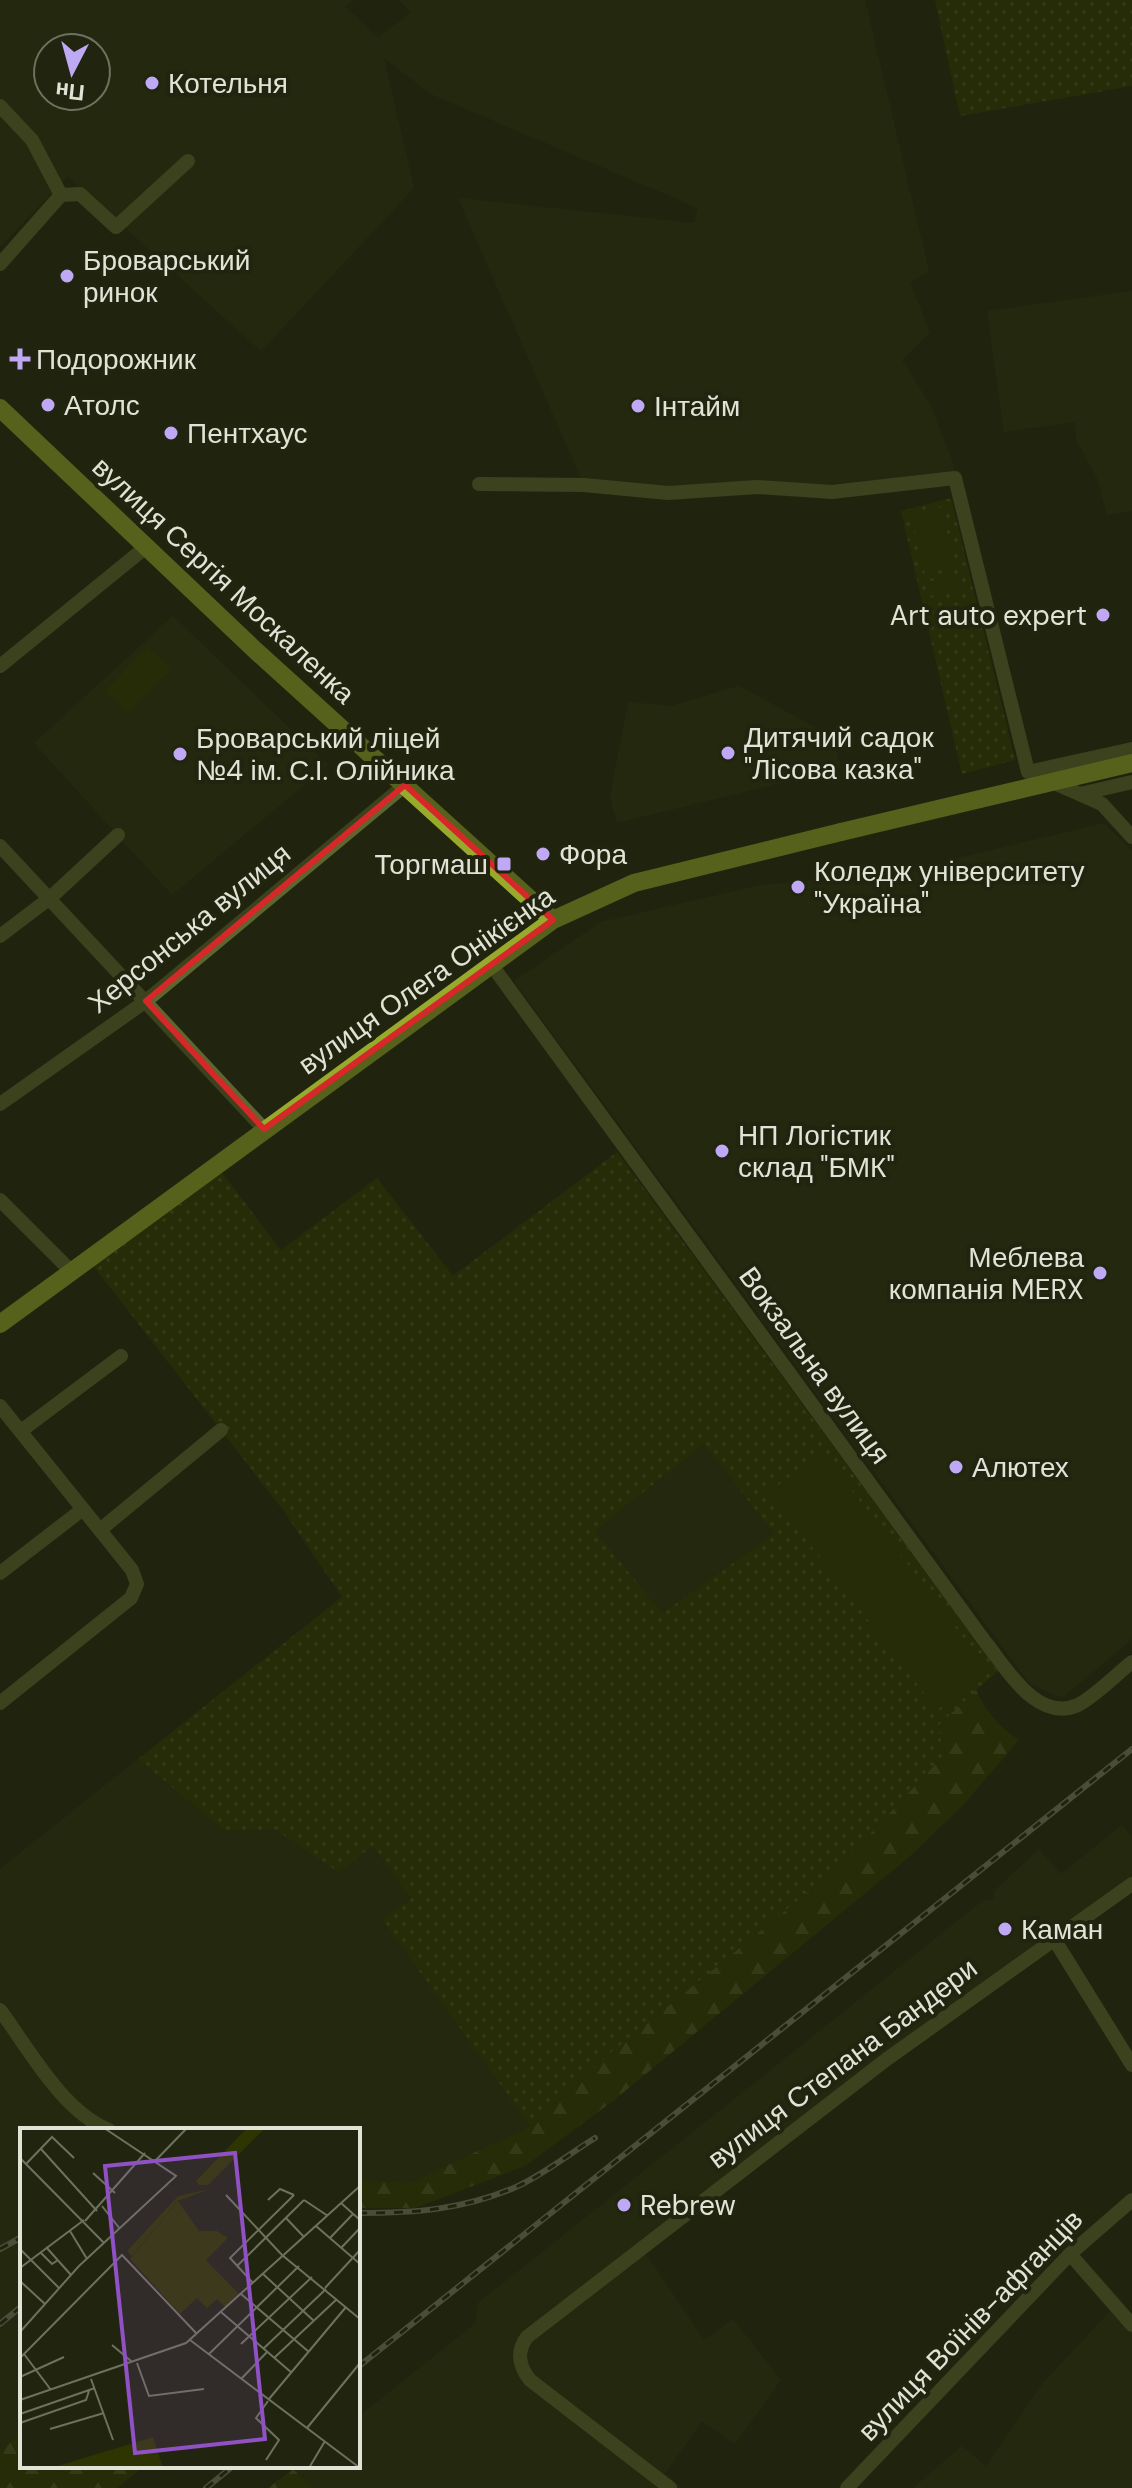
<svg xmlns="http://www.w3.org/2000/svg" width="1132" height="2488" font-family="'DM Sans',sans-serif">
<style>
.built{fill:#292d10;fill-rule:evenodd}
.green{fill:url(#green-dots);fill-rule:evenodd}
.forest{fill:url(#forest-firs)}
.pitch{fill:#2e3500}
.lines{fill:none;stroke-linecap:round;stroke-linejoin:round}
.minor{stroke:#5d6631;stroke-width:14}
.major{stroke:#98aa2c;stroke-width:18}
.rail-casing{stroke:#7c806e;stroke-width:6}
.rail{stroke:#21250f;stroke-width:3;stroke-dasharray:9;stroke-linecap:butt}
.major-bridge{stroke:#98aa2c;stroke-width:18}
.marked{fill:none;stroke:#d62828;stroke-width:6;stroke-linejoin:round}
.poi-dot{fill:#bfa9f4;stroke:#21250f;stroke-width:3}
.labels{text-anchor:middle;stroke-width:8;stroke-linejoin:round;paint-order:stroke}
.poi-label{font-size:28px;fill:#e0e3d6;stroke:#21250f;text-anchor:start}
.street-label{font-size:28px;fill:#e0e3d6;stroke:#21250f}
.inset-road{fill:none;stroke:#6d715f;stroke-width:2}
.view{fill:#8f51c4;fill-opacity:0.15;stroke:#8f51c4;stroke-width:4}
.inset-edge{fill:none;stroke:#e0e3d6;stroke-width:4}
</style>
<defs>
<pattern id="green-dots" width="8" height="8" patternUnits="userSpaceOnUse" patternTransform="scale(2)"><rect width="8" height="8" fill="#2e3500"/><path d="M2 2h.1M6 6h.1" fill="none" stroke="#4c5224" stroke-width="1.8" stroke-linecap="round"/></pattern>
<pattern id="forest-firs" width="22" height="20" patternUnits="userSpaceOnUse" patternTransform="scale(2)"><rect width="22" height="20" fill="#2e3500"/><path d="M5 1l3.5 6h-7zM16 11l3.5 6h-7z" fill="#4c5224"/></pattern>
</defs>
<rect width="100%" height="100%" fill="#21250f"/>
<path class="built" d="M0,0H353L345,6L378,38L411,12L399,0H865L929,271L910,283L930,332L902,360L931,406L953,463L955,478L880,488L668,493L584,485L458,198L694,223L698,208L431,94L384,58L414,188L261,351L68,176L0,247ZM48,48H96V96H48Z
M1132,291V511L1107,515L1097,478L1077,441L1074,422L1004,432L987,311Z
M173,616L328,765L172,895L34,743Z
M739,686L833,737L841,768L617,823L610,797L628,702L672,706Z
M1104,823L1132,851V1639L1062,1698L1029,1683L514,981L601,922L761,885L901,872Z
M704,1444L774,1534L662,1613L594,1532Z
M138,1759L225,1831L276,1830L338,1871L372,1845L411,1899L383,1919L530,2126L410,2183L358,2180V2130H22V2433L0,2451V1869Z
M1122,1825L1132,1838V1884L642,2248L704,2340L733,2319L781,2380L735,2444L702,2421L665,2474L682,2488H313L293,2469L297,2466H358V2417L476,2323L477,2304L985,1899L993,1900L994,1891L1039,1849L1061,1874Z
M1115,2306L1132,2325V2488H913L962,2446L986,2466L1043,2383Z"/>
<path class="green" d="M935,0H1132V86L960,116Z
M951,498L1015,760L962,774L901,511Z
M617,1152L998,1671L976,1690L944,1755L840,1866L611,2053L530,2126L382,1919L411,1899L373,1846L338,1872L276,1830L225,1831L138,1759L342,1597L283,1510L88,1259L216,1165L281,1250L377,1178L453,1276ZM704,1444L774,1534L662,1613L595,1531Z"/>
<path class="forest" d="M976,1690C987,1712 998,1726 1019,1740L963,1805L909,1857L613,2101L525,2166L415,2208H358V2180L410,2183L530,2126L611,2053L840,1866L944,1755L938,1726Z
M22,2433V2466H144L117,2488H0V2451Z
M293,2469L313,2488H268Z"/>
<path class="pitch" d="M941,507L955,567L925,574L911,515Z
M957,574L961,588L932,596L928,582Z
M148,647L171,669L128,713L105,691Z
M822,1451L988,1671L937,1710L770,1492Z"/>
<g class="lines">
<path class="minor" d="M0,106L32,140L61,195L0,264
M61,195L80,194L116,227L188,161
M479,484L584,485L668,493L757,487L832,492L955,478L1028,772
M0,666L146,547
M1028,772L1132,749
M1050,781L1102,804L1132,837
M1080,794L1132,782
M0,846L264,1129
M0,936L50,898L118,835
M491,964L986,1643C1007,1669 1037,1723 1078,1705C1094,1697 1117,1674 1132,1662
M0,1104L146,1001L405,785
M0,1200L71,1271
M0,1406L132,1570L137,1584L131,1598L0,1703
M21,1431L121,1356
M100,1530L221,1430
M0,1573L83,1509
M1054,1939L1132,2065
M0,2010C29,2049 62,2111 109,2130
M1070,2254L1132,2325
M670,2488L530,2380C519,2366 516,2352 527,2337L887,2059L1132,1884
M847,2488L1070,2254L1132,2200"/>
<path class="major" d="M0,408L256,651L553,920
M0,1324L553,920L634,883L841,832"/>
<defs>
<path id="rail" d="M358,2213C415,2213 462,2210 516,2187C543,2175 569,2154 595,2138
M0,2249L22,2237
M0,2324L22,2306
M358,2367L1132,1749
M206,2488L233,2466"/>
</defs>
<use href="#rail" class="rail-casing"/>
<use href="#rail" class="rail"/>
<path class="major-bridge" d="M841,832L1132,763"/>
</g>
<path d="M0 0H1132V2488H0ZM405,785L553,920L264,1129L146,1001Z" fill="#21250f" fill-opacity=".55" fill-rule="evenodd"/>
<path class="marked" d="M405,785L553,920L264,1129L146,1001Z"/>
<g class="poi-dot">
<circle cx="152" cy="83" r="8"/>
<circle cx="67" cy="276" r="8"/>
<path d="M16 347h8v8h8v8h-8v8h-8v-8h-8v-8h8z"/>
<circle cx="48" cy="405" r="8"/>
<circle cx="638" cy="406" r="8"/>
<circle cx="171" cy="433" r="8"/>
<circle cx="1103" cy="615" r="8"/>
<circle cx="728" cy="753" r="8"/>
<circle cx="180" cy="754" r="8"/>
<circle cx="543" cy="854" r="8"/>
<rect x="496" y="856" width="16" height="16" rx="4"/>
<circle cx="798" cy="887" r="8"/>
<circle cx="722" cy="1151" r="8"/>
<circle cx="1100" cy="1273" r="8"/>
<circle cx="956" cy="1467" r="8"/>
<circle cx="1005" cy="1929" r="8"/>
<circle cx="624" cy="2205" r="8"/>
</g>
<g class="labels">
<g class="poi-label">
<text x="168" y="93">Котельня</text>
<text x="83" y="270">Броварський<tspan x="83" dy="32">ринок</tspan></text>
<text x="36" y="369">Подорожник</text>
<text x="64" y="415">Атолс</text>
<text x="654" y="416">Інтайм</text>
<text x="187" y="443">Пентхаус</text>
<text x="1087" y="625" text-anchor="end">Art auto expert</text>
<text x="744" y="747">Дитячий садок<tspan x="744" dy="32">"Лісова казка"</tspan></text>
<text x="196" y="748">Броварський ліцей<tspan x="196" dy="32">№4 ім. С.І. Олійника</tspan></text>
<text x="559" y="864">Фора</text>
<text x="488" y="874" text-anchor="end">Торгмаш</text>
<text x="814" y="881">Коледж університету<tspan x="814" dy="32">"Україна"</tspan></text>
<text x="738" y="1145">НП Логістик<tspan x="738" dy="32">склад "БМК"</tspan></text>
<text x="1084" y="1267" text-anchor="end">Меблева<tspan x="1084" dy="32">компанія MERX</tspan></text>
<text x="972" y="1477">Алютех</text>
<text x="1021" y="1939">Каман</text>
<text x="640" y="2215">Rebrew</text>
</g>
<g class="street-label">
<text transform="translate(224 580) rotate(43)" y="10">вулиця Сергія Москаленка</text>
<text transform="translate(189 928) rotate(-39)" y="10">Херсонська вулиця</text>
<text transform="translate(426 980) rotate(-35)" y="10">вулиця Олега Онікієнка</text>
<text transform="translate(815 1365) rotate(54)" y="10">Вокзальна вулиця</text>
<text transform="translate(842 2063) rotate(-37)" y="10">вулиця Степана Бандери</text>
<text transform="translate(970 2325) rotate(-46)" y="10">вулиця Воїнів-афганців</text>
</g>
</g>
<g transform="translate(20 2128)">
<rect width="340" height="340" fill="#21250f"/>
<path d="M158,73L179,103H197L208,110L186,132L220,167L206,180L197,171L187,180L177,170L160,186L110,131ZM133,309L143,340H31Z" fill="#2e3500"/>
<path d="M227,0H245L188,57H179L176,53ZM190,61L158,73L112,128L107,123L158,68Z" fill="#2e3500"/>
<path class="inset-road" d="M21,21L77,83M0,30L84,115M136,32L167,0M6,36L32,9L54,30M73,45L95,65M206,67L262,127L340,191M248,72L260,61L274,67M284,72L308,88M321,75L340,92M82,78L100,101M266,90L284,109M65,93L125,25M296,98L340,136M50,103L67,131M310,110L333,86M26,119L51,147M321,120L340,100M0,121L39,160M20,124L32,136L38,132M217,138L284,72M0,140L64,92M243,146L294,193M0,153L25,176M233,155L210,130L274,67M305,160L340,122M221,166L289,224M201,184L272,245M0,204L59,138L156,48L84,0M170,212L340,340M221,216L292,149M92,217L111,233M243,221L306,161M4,226L31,262M189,226L279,138M0,230L102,127L177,206M254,230L317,171M117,235L129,268L184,261M0,249L44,229M222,250L247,224M71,251L93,312M249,271L326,179M0,272L166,215L340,58M0,286L75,260M0,295L66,272L69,263M287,300L340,235M30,301L84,285M246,332L259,312L236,290L248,273M289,340L305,313"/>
<path class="view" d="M215,25L245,311L115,325L85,38Z"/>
<rect width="340" height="340" class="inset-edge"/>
</g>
<g transform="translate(72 72) rotate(186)"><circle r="38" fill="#21250f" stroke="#6d715f" stroke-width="2"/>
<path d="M0-6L14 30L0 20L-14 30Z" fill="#bfa9f4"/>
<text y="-12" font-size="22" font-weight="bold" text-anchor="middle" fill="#e0e3d6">Пн</text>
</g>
</svg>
